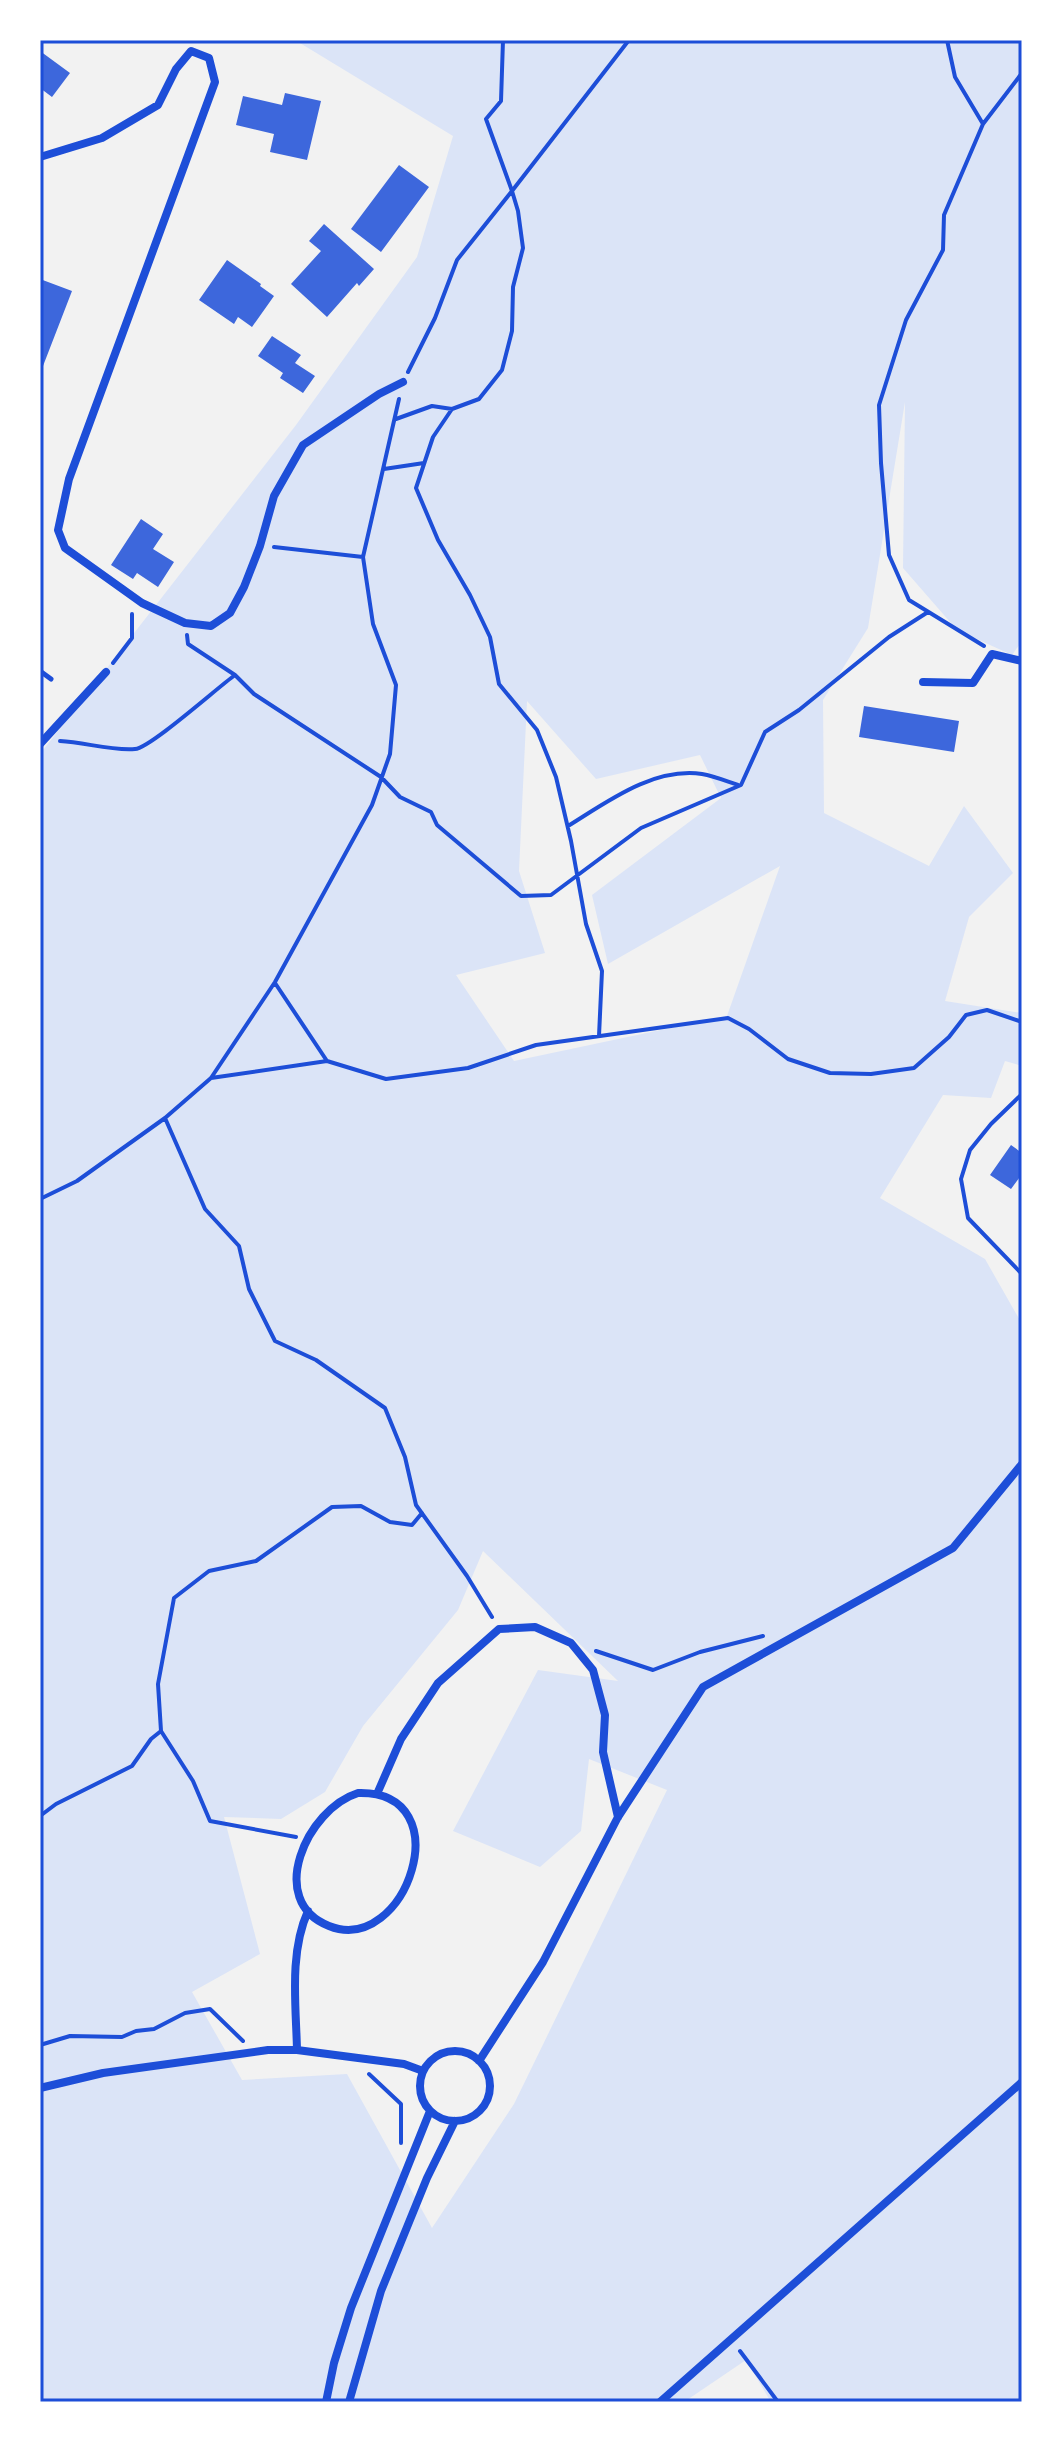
<svg xmlns="http://www.w3.org/2000/svg" width="1062" height="2442" font-family="'Golos Text',sans-serif">
<style>
.green{fill:#dbe4f7;fill-rule:evenodd}
.building{fill:#3d67dc}
.lines{fill:none;stroke-linecap:round;stroke-linejoin:round}
.path{stroke:#1d4ed8;stroke-width:4}
.service{stroke:#1d4ed8;stroke-width:5}
.minor{stroke:#1d4ed8;stroke-width:8}
.neatline{fill:none;stroke:#1d4ed8;stroke-width:3}
</style>
<rect width="100%" height="100%" fill="#f2f2f2"/>
<path class="green" d="M295,40H1022V641L1012,655L957,630L903,568L905,402L868,628L823,700L824,813L929,866L964,806L1013,873L969,917L945,1001L1022,1013V1066L1005,1061L991,1098L943,1095L880,1198L985,1259L1022,1324V2402H771L746,2360L684,2402H40V754L296,425L417,257L453,136ZM527,701L596,779L700,755L721,798L592,895L608,964L780,866L727,1016L514,1061L456,975L545,953L519,871ZM483,1551L618,1681L538,1670L453,1831L540,1867L581,1831L589,1759L667,1790L514,2104L432,2228L347,2074L242,2080L192,1992L260,1954L224,1817L281,1819L325,1792L363,1726L458,1610Z"/>
<path class="building" d="M40,51L70,73L52,97L40,88Z
M285,93L321,101L307,160L270,152L274,134L236,125L243,96L282,105Z
M399,165L429,187L381,252L351,229Z
M324,224L374,269L359,286L357,283L327,317L291,284L321,251L309,241Z
M227,260L261,284L260,286L274,296L252,327L238,317L234,324L199,300Z
M40,279L72,291L43,366L40,365Z
M272,336L301,355L295,363L315,376L303,393L280,378L283,373L258,356Z
M141,519L163,534L153,549L174,562L158,587L137,573L133,579L111,565Z
M864,706L959,721L954,752L859,737Z
M1011,1145L1022,1153V1174L1011,1189L990,1175Z"/>
<g class="lines">
<path class="path" d="M947,40L955,77L983,124
M408,372L435,318L457,260L512,191L486,119L501,101L503,40
M452,409L433,437L416,488L438,540L470,595L490,637L499,684L537,730L556,777L571,841L586,924L602,971L599,1036
M396,419L432,406L452,409L479,399L502,370L512,331L513,287L523,248L518,211L512,191L629,40
M384,469L424,463
M274,547L363,557
M187,635L188,644L235,675L254,694L381,777L400,797L431,812L437,825L521,896L551,895L641,828L741,785L765,732L799,710L889,637L928,612
M984,646L909,600L889,555L881,463L879,405L906,320L943,250L944,215L983,124L1022,73
M113,663L132,638V614
M60,741C85,742 110,751 135,749C150,748 217,688 235,675
M568,826C607,802 653,767 702,774C714,776 726,781 738,785
M275,983L327,1061
M211,1078L327,1061L386,1079L468,1068L536,1045L728,1018L749,1029L788,1059L830,1073L871,1074L914,1068L949,1037L966,1015L987,1010L1022,1022
M1022,1094L991,1124L970,1150L961,1179L968,1218L1022,1274
M165,1118L205,1209L239,1246L249,1289L275,1341L316,1360L385,1408L405,1457L416,1505L467,1576L492,1617
M40,1199L77,1181L165,1118L211,1078L275,982L372,805L390,754L396,685L373,624L363,557L399,399
M596,1651L653,1670L700,1652L763,1636
M161,1731L193,1781L210,1821L296,1837
M40,1816L56,1804L132,1766L151,1739L161,1731L158,1684L174,1598L209,1571L256,1561L332,1507L361,1506L390,1522L412,1525L422,1513
M40,2045L70,2036L122,2037L136,2031L154,2029L185,2013L210,2009L243,2041
M369,2074L401,2104V2143
M740,2351L778,2402"/>
<path class="service" d="M40,671L51,679"/>
<path class="minor" d="M40,157L102,138L158,105L176,69L191,51L209,58L215,82L69,479L58,530L65,548L142,603L185,623L211,626L230,613L244,587L260,546L274,496L303,445L379,394L403,382
M923,682L973,683L992,654L1022,661
M40,744L106,672
M358,1793C463,1790 406,1957 329,1926C265,1901 307,1809 358,1793Z
M377,1794L401,1739L438,1683L499,1629L535,1627L571,1643L593,1670L605,1715L603,1752L618,1817
M297,2050C296,2005 289,1953 308,1911
M420 2086a35 35 0 1 1 70 0a35 35 0 1 1-70 0Z
M479,2061L543,1962L618,1817L703,1687L953,1548L1022,1464
M40,2088L103,2073L268,2050H297L404,2064L423,2071
M326,2402L334,2363L351,2308L430,2111
M349,2402L381,2291L427,2178L455,2121
M660,2402L1022,2082"/>
</g>
<rect width="1062" height="2442" fill="none" stroke="#ffffff" stroke-width="84"/>
<rect x="42" y="42" width="978" height="2358" class="neatline"/>
</svg>
